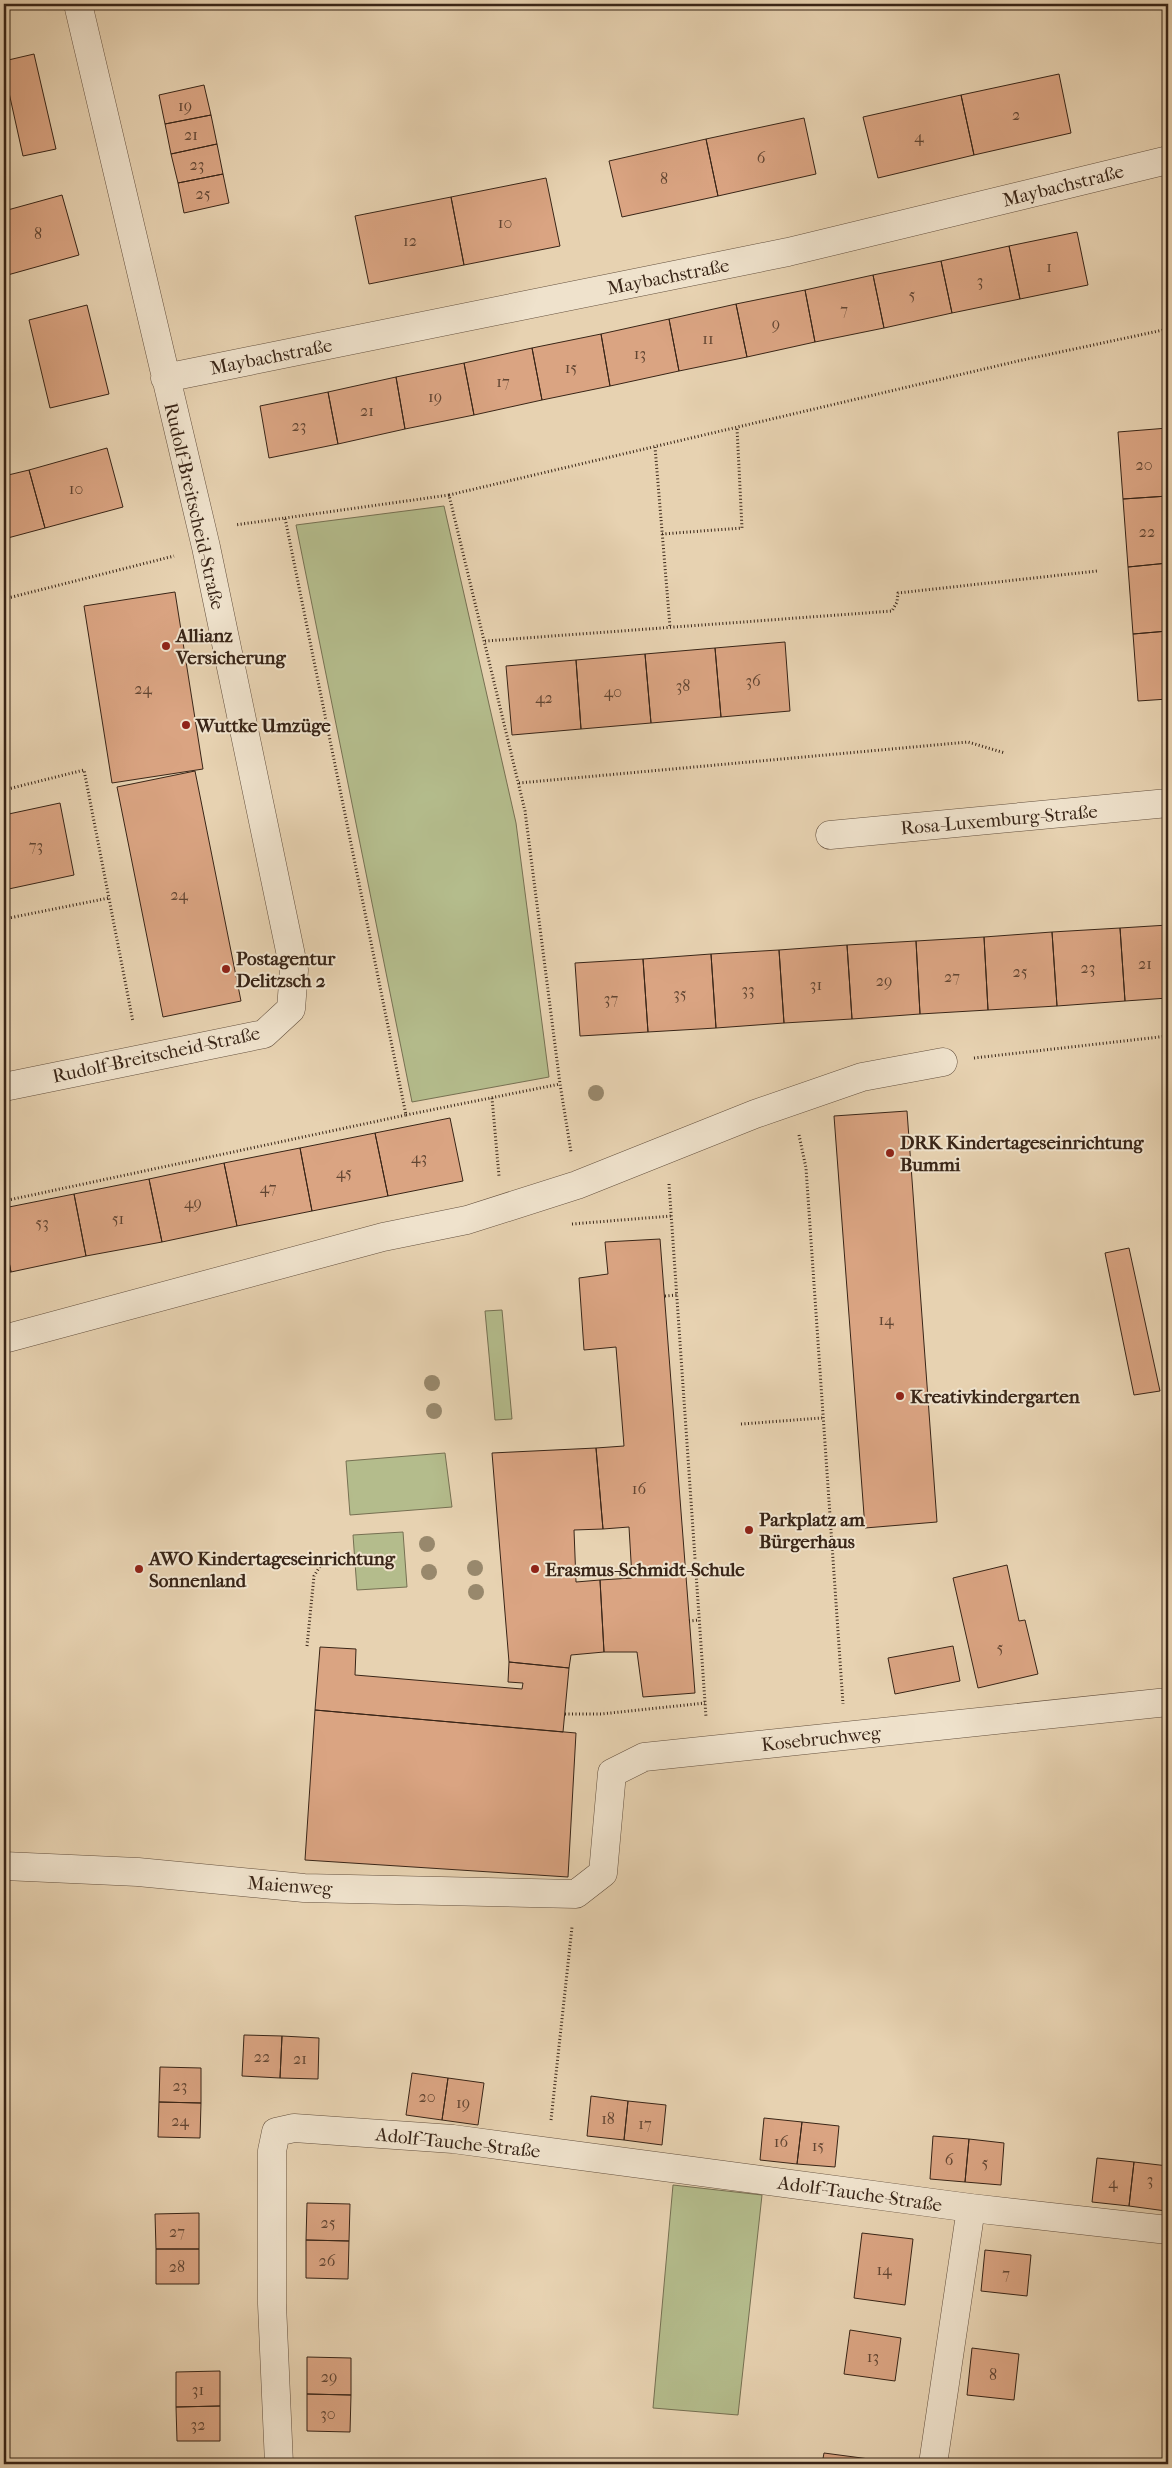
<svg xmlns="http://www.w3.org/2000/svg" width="1172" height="2468" font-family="'IM FELL French Canon',serif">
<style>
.green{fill:#b4bc8c;stroke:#767052}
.building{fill:#daa482;stroke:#392517}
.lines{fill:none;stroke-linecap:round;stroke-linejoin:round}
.minor-casing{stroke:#64503e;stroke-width:29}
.path{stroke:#392517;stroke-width:3;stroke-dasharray:1 2.5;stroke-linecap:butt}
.minor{stroke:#efe2cc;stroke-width:28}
.tree{fill:#98886c}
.poi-dot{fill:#8f2418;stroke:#efe2cc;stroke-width:2}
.labels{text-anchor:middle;stroke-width:4;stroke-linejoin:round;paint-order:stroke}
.number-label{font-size:16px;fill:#614532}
.street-label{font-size:19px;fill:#392517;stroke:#efe2cc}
.poi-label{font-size:19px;font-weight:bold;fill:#392517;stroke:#efe2cc;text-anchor:start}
</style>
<rect width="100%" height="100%" fill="#e7d2b1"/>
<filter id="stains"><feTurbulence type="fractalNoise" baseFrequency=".004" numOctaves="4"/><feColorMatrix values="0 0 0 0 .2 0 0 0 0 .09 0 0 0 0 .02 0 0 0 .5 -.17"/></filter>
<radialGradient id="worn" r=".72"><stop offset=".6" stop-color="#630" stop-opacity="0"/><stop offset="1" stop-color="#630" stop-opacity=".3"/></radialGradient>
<path class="green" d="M444,506L516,823L549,1077L412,1102L296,525Z
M502,1310L512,1419L495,1420L485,1311Z
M445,1453L452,1507L350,1515L346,1461Z
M403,1532L407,1587L357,1590L353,1535Z
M673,2185L762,2195L738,2415L653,2408Z"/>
<path class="building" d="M34,54L56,149L23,156L4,70V61Z
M1059,74L1071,133L974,155L961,95Z
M204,85L211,115L165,124L159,95Z
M961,95L974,155L878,178L863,117Z
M211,115L217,144L171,154L165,124Z
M804,118L816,174L718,196L706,139Z
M706,139L718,196L622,217L609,161Z
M217,144L223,174L178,183L171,154Z
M223,174L229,203L184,213L178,183Z
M546,178L560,246L464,265L451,197Z
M62,195L79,255L4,276V211Z
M451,197L464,265L369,284L355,216Z
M1077,232L1088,285L1020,299L1009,246Z
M1009,246L1020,299L952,313L941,261Z
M941,261L952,313L884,328L873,275Z
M873,275L884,328L815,342L805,290Z
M805,290L815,342L747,357L736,304Z
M736,304L747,357L679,371L669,319Z
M87,305L109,394L50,408L29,320Z
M669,319L679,371L610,386L601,334Z
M601,334L610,386L542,400L532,348Z
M532,348L542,400L474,415L464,363Z
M464,363L474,415L405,429L396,377Z
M396,377L405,429L338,444L328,392Z
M328,392L338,444L269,458L260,406Z
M1168,428V496L1123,499L1118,432Z
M107,448L123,507L45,528L29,470Z
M29,470L45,528L4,539V476Z
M1168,496V563L1128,567L1123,499Z
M1168,563V631L1133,634L1128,567Z
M175,592L203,769L112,783L84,606Z
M1168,631V699L1138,701L1133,634Z
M785,642L790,711L721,717L715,648Z
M715,648L721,717L651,723L645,654Z
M645,654L651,723L581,729L576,660Z
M576,660L581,729L512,735L506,666Z
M195,771L241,1001L163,1017L117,787Z
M60,803L74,875L4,890V815Z
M1168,925V998L1125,1001L1120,928Z
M1120,928L1125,1001L1057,1006L1052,932Z
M1052,932L1057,1006L988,1010L984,937Z
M984,937L988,1010L920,1014L916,941Z
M916,941L920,1014L852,1019L847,945Z
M847,945L852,1019L784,1023L779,950Z
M779,950L784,1023L716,1028L711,954Z
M711,954L716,1028L648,1032L643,959Z
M643,959L648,1032L580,1036L575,963Z
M907,1111L937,1522L865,1528L834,1116Z
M450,1118L463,1181L388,1196L375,1133Z
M375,1133L388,1196L312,1211L300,1148Z
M300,1148L312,1211L237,1226L224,1163Z
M224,1163L237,1226L162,1242L149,1179Z
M149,1179L162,1242L86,1256L74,1194Z
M74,1194L86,1256L11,1272L4,1236V1208Z
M4,1236L11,1272L4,1273Z
M660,1239L695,1693L643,1697L637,1652H604L600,1580L632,1578L629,1527L603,1529L596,1448L624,1446L616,1347L584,1350L579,1278L608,1274L605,1242Z
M1129,1248L1160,1391L1134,1395L1105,1253Z
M596,1448L603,1529L574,1530L576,1582L600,1580L604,1652L571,1655L569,1668L509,1662L492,1453Z
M1007,1565L1019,1621L1025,1620L1038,1674L978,1688L953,1578Z
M953,1646L960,1681L895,1694L888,1658Z
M320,1647L356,1649L355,1675L522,1689L523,1683L508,1682L509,1662L569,1668L563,1732L315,1710Z
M315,1710L576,1733L568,1877L305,1860Z
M244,2035L282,2036L280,2078L242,2076Z
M282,2036L319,2038L318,2079L280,2078Z
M160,2067L201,2068V2103L159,2102Z
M412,2073L448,2078L442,2120L406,2115Z
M448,2078L484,2083L478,2125L442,2120Z
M591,2096L628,2101L624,2140L587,2136Z
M628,2101L666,2105L662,2145L624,2140Z
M159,2102L201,2103L200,2138L158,2137Z
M764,2118L802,2122L797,2164L760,2160Z
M802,2122L839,2126L835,2167L797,2164Z
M933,2136L969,2139L965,2182L930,2179Z
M969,2139L1004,2143L1001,2185L965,2182Z
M1097,2158L1134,2162L1129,2206L1092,2202Z
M1134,2162L1168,2166L1166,2211L1129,2206Z
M307,2203L350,2204L349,2241L306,2240Z
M199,2213V2249H156L155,2214Z
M862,2233L913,2239L905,2305L854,2298Z
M306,2240L349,2241L348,2279L306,2278Z
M156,2249H199V2284H156Z
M985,2250L1031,2255L1027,2296L981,2291Z
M850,2330L901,2338L895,2381L844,2374Z
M972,2348L1019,2354L1014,2400L967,2395Z
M307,2357L351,2358V2395L307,2394Z
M220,2371V2406L176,2407V2372Z
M307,2394L351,2395L350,2432L307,2431Z
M220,2406V2441H177L176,2407Z
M824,2453L892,2462L891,2464H822Z"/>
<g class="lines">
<defs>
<path id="minor" d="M165,378L788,252L1168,160
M830,835L1168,803
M4,1087L264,1034L291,1009L294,970L206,547L78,4
M4,1339L383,1237L467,1220L577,1185L755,1114L862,1077L943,1062
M4,1866L138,1872L304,1888L576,1894L603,1873L612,1773L644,1757L1168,1702
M279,2464L272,2304V2151L276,2132L294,2128L453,2139L971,2208L1168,2230
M933,2464L971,2208"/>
</defs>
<use href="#minor" class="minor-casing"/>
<path class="path" d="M655,447L670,627
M449,495L1018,361L1168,329
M285,518L449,495L525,811L560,1084L571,1152
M662,534L742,528L737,428
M4,599L174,556
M485,641L892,611L897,602L898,593L1097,571
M519,783L968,742L1005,753
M4,790L84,770L133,1022
M4,919L109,898
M974,1058L1168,1036
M492,1098L499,1176
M406,1115L560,1084
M799,1135L806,1168L843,1704
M669,1184L706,1717
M4,1201L406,1115L285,518L235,525
M572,1224L671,1216
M665,1296L677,1295
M741,1424L822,1418
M689,1621L699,1620
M307,1646L314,1576L322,1563
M565,1714H601L705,1703
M551,2120L572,1927"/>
<use href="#minor" class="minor"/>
</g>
<g class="tree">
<circle cx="596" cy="1093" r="8"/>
<circle cx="432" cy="1383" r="8"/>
<circle cx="434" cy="1411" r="8"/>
<circle cx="427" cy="1544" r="8"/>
<circle cx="475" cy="1568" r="8"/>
<circle cx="429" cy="1572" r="8"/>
<circle cx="476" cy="1592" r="8"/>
</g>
<g class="poi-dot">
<circle cx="166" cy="646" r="5"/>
<circle cx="186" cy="725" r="5"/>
<circle cx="226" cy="969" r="5"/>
<circle cx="890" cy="1153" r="5"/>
<circle cx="900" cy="1396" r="5"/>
<circle cx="749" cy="1530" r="5"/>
<circle cx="139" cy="1569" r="5"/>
<circle cx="535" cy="1569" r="5"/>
</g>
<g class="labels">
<g class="number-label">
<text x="185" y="111">19</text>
<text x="1016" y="120">2</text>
<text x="191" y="140">21</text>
<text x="919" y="142">4</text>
<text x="761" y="163">6</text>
<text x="197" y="170">23</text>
<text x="664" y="184">8</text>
<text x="203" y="199">25</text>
<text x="505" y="228">10</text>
<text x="38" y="239">8</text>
<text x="410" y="246">12</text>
<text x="1049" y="272">1</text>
<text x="980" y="286">3</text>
<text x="912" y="300">5</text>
<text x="844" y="315">7</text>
<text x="776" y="329">9</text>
<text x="708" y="344">11</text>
<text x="640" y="359">13</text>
<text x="571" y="373">15</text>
<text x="503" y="387">17</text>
<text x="435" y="402">19</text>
<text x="367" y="416">21</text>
<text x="299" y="431">23</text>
<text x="1144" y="470">20</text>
<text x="76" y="494">10</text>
<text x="1147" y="537">22</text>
<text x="753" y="686">36</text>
<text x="683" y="691">38</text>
<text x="143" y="694">24</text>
<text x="613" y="697">40</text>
<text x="544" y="703">42</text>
<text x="36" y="851">73</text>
<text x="179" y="900">24</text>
<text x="1145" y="969">21</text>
<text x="1088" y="973">23</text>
<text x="1020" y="977">25</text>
<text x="952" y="982">27</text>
<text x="884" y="986">29</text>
<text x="816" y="990">31</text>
<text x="748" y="995">33</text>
<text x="680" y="999">35</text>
<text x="611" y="1004">37</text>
<text x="419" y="1163">43</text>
<text x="344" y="1178">45</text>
<text x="268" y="1193">47</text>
<text x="193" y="1208">49</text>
<text x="118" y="1224">51</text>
<text x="42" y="1228">53</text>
<text x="886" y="1325">14</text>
<text x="639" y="1494">16</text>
<text x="1000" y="1653">5</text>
<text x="262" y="2062">22</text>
<text x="300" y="2064">21</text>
<text x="180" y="2091">23</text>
<text x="427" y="2102">20</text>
<text x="463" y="2108">19</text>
<text x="608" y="2124">18</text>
<text x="180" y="2126">24</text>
<text x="645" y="2129">17</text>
<text x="781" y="2147">16</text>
<text x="818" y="2151">15</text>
<text x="949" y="2165">6</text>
<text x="985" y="2168">5</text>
<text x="1150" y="2185">3</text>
<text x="1113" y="2188">4</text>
<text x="328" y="2228">25</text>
<text x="177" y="2237">27</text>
<text x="327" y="2266">26</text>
<text x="177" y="2272">28</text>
<text x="884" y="2275">14</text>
<text x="1006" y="2279">7</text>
<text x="873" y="2362">13</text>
<text x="993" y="2380">8</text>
<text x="329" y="2382">29</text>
<text x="198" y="2395">31</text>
<text x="328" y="2419">30</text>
<text x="198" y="2430">32</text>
</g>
<g class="street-label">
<text transform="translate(1063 185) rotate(-14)" y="7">Maybachstraße</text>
<text transform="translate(668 276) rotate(-11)" y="7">Maybachstraße</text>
<text transform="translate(271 356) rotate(-11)" y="7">Maybachstraße</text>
<text transform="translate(195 506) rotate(77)" y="7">Rudolf-Breitscheid-Straße</text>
<text transform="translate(999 819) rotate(-5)" y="7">Rosa-Luxemburg-Straße</text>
<text transform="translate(156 1054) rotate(-12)" y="7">Rudolf-Breitscheid-Straße</text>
<text transform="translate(821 1738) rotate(-6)" y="7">Kosebruchweg</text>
<text transform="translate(290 1885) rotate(4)" y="7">Maienweg</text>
<text transform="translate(458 2142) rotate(6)" y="7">Adolf-Tauche-Straße</text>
<text transform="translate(860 2193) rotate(8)" y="7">Adolf-Tauche-Straße</text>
</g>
<g class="poi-label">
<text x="176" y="642">Allianz<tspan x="176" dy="22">Versicherung</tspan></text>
<text x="196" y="732">Wuttke Umzüge</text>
<text x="236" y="965">Postagentur<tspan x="236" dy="22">Delitzsch 2</tspan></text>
<text x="900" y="1149">DRK Kindertageseinrichtung<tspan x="900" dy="22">Bummi</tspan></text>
<text x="910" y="1403">Kreativkindergarten</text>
<text x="759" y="1526">Parkplatz am<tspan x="759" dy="22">Bürgerhaus</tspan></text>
<text x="149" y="1565">AWO Kindertageseinrichtung<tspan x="149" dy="22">Sonnenland</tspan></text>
<text x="545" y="1576">Erasmus-Schmidt-Schule</text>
</g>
</g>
<rect width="1172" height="2468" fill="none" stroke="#e7d2b1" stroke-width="20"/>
<rect x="5" y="5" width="1162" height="2458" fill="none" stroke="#392517" stroke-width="2.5"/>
<rect x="10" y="10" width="1152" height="2448" fill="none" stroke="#392517"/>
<rect width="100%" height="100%" filter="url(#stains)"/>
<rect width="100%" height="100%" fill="url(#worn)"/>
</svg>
